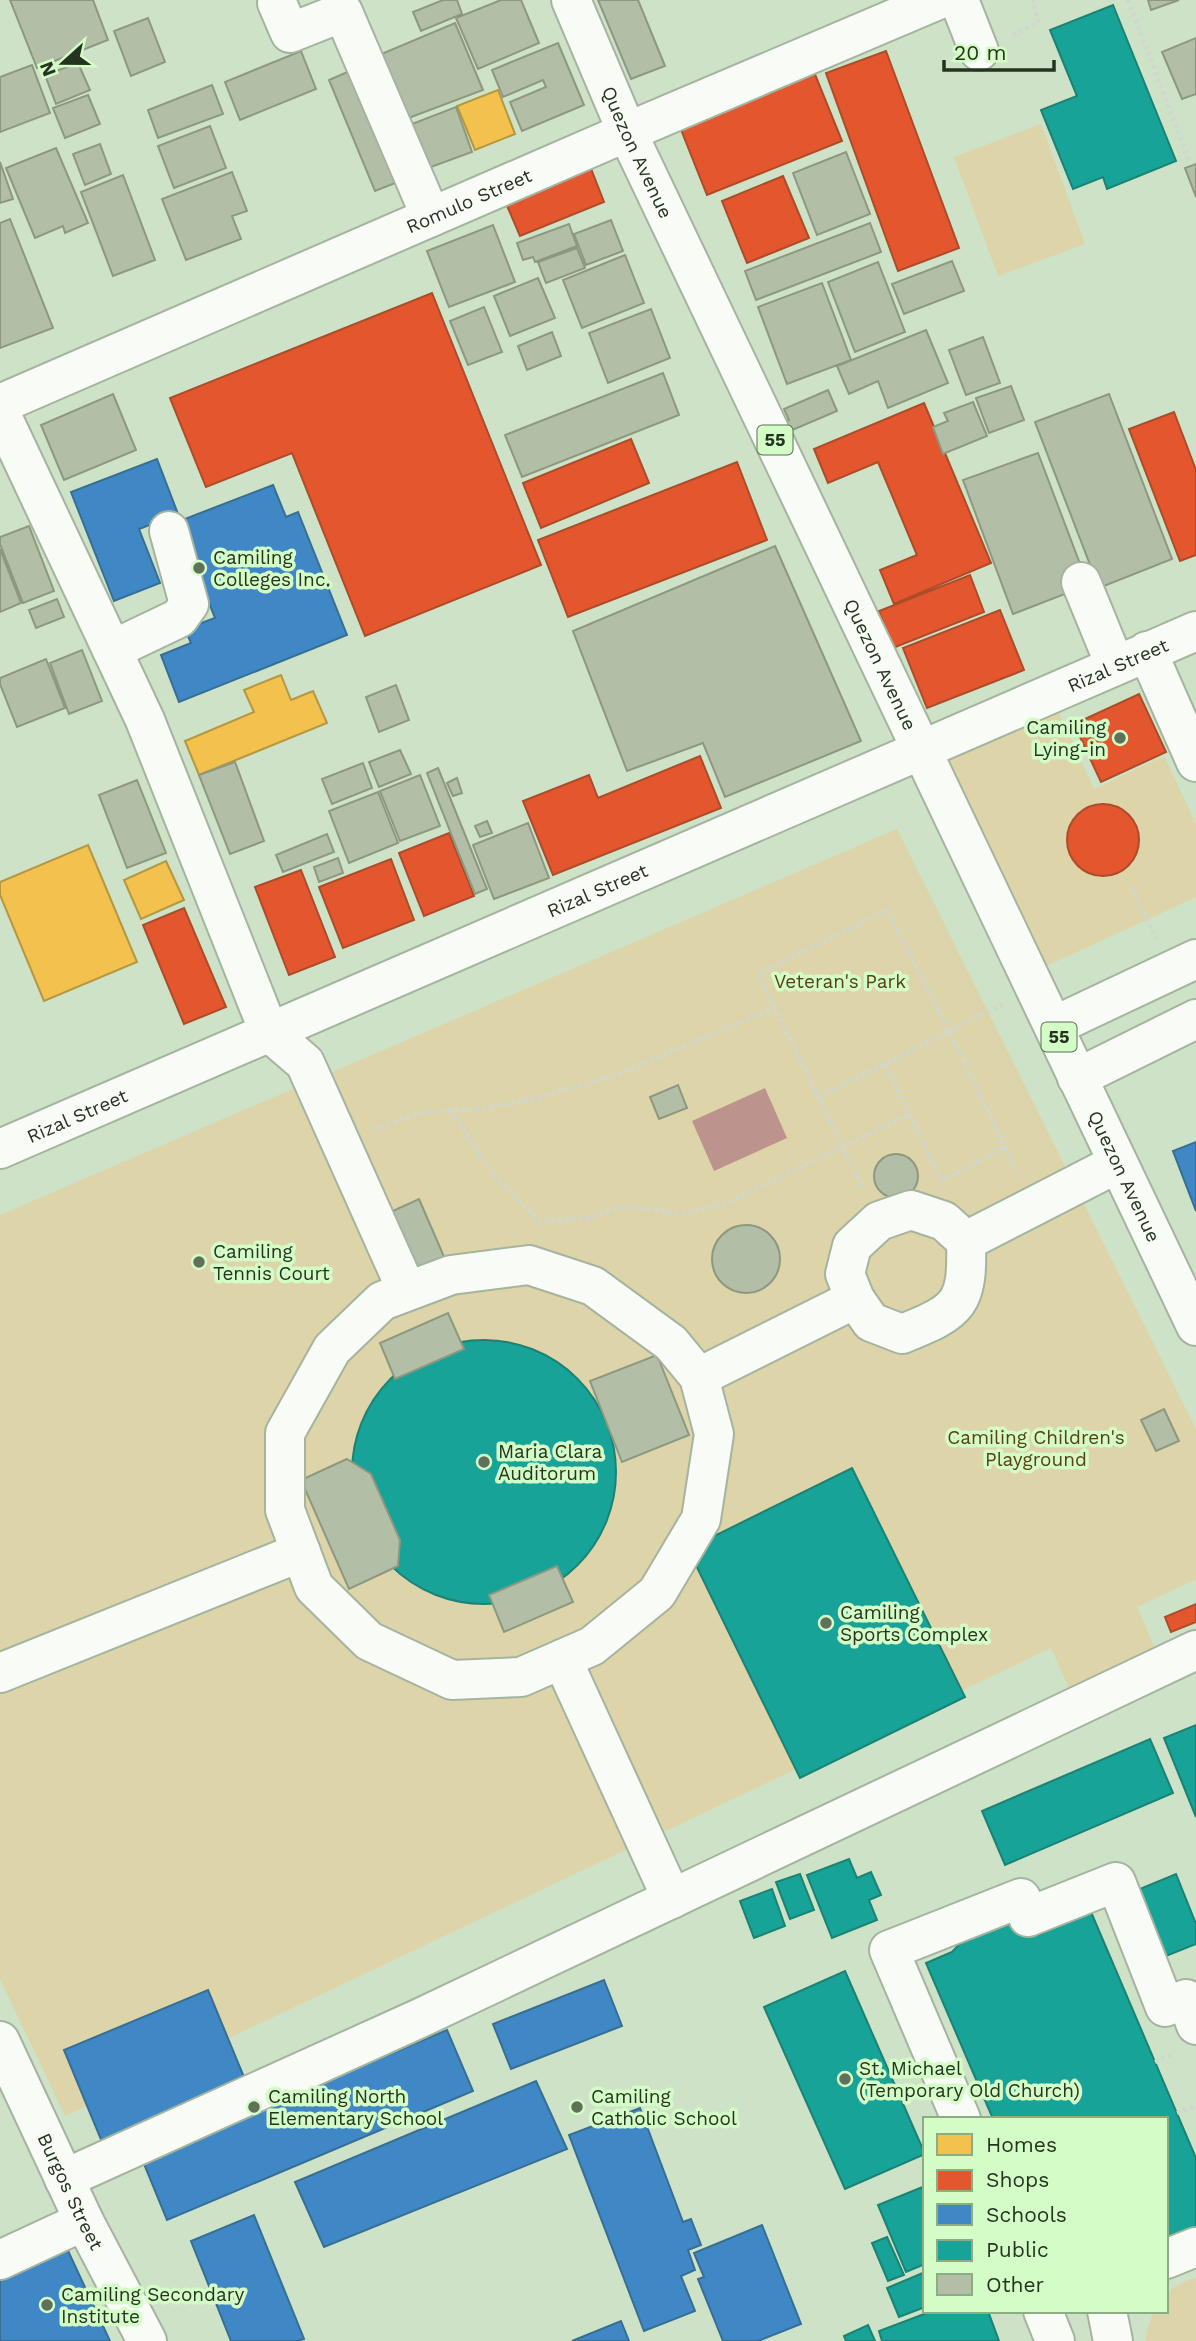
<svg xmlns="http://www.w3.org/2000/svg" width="1196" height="2341" font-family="'Work Sans',sans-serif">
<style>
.green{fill:#ded4a9}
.water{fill:#bd938d}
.homes{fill:#f2c14e;stroke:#b49740;stroke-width:2}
.shops{fill:#e4572e;stroke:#ab4c2a;stroke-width:2}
.schools{fill:#3f88c5;stroke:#376f94;stroke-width:2}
.public{fill:#17a398;stroke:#1b8274;stroke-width:2}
.building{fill:#b2bea5;stroke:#8d9881;stroke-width:2}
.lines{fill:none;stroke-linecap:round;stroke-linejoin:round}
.minor-casing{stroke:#a4b49f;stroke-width:42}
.highway-casing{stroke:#a4b49f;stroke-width:42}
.path{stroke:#d0d7ce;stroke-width:4.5;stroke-dasharray:3.5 3.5;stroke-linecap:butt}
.minor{stroke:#f8fbf6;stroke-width:38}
.highway{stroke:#f8fbf6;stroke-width:38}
.poi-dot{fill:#60715a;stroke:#d4fcc7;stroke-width:2.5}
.labels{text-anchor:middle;stroke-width:7;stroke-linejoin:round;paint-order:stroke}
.shield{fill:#d4fcc7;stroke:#5a7052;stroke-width:2}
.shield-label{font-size:18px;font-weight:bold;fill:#253420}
.street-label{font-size:19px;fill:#253420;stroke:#d4fcc7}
.poi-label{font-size:19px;fill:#253420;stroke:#d4fcc7;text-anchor:start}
.park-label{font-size:19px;fill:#5a4012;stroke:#d4fcc7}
</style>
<rect width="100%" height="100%" fill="#cde2c6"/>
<path class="green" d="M1041,124L1085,244L998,276L954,157Z
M1055,704L1094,789L1164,756L1196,824V897L1042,968L943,755Z
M897,829L1196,1429V1579L1137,1607L1156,1651L1070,1690L1051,1648L65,2116L0,1979V1215Z
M1196,2278V2341H1146L1147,2330L1154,2311H1166V2294L1168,2291L1188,2280Z"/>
<path class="water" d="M765,1088L787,1138L714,1171L692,1121Z"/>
<path class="homes" d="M498,90L515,134L475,150L457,106Z
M281,675L291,700L313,691L327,723L199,775L185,741L254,712L244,690Z
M88,845L137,962L44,1001L0,895V882Z
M166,861L184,900L141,919L124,880Z"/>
<path class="shops" d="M886,51L959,248L898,271L826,73Z
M812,67L842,141L707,195L678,122Z
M590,166L604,202L520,236L505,201Z
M783,176L809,238L747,263L722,201Z
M432,293L541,565L365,636L292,453L206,487L170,398Z
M924,403L991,563L894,604L880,570L917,555L878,462L828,483L814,449Z
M1174,412L1196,470V555L1180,561L1129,429Z
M631,439L649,483L541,528L523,483Z
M737,462L767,540L568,617L538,540Z
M970,575L984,612L893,648L879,611Z
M1000,610L1024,670L927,708L903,648Z
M1139,694L1166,752L1101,782L1074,724Z
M700,756L721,808L553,875L523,801L589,775L598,798Z
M1067 840a36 36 0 1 1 72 0a36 36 0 1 1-72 0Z
M449,833L474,896L424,916L399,853Z
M391,859L414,920L343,948L319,887Z
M301,870L335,957L289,975L255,887Z
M184,908L226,1007L184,1024L143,925Z
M1196,1604V1622L1171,1632L1165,1617Z"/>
<path class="schools" d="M157,459L178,514L139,529L160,583L114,601L71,492Z
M273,485L286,517L298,512L347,635L179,702L161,655L191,643L185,629L215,618L177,522Z
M1196,1142V1211L1173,1151Z
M604,1980L622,2026L511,2069L493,2024Z
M208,1990L246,2082L102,2142L64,2050Z
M447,2030L473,2091L167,2220L142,2159Z
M536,2081L567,2149L324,2247L295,2182Z
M640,2108L683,2222L691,2219L701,2245L688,2250L695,2270L681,2276L695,2311L644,2331L569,2135Z
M254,2215L304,2339L298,2341H231L191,2241Z
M762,2225L801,2324L758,2341H723L698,2279L704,2277L694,2253Z
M63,2240L110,2341H0V2269Z
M621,2321L629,2341H572Z"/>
<path class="public" d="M1113,5L1176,161L1107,189L1103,177L1073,189L1041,110L1077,96L1050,30Z
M352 1472a132 132 0 1 1 264 0a132 132 0 1 1-264 0Z
M852,1468L965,1697L800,1778L688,1549Z
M1196,1725V1817L1164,1738Z
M1150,1739L1173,1793L1005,1865L982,1811Z
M849,1859L857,1878L871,1872L881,1895L869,1900L877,1920L832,1938L807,1875Z
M800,1874L814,1910L790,1919L776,1882Z
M1176,1874L1196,1924V1944L1161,1958L1135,1891Z
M772,1889L785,1926L754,1938L740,1901Z
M1091,1912L1196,2158V2246L1166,2258V2119H993L926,1963L952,1952L972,1931L996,1920L1023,1927L1038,1935Z
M845,1971L925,2154L845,2189L764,2007Z
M925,2186V2264L906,2272L878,2205Z
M887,2237L904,2275L888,2281L872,2243Z
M925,2272V2307L899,2317L887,2288Z
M932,2311H988L999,2341H882L879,2331Z
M868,2325L875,2341H846L844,2336Z"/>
<path class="building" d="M10,0H93L108,40L37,68Z
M443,0H457L462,14L421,31L413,12Z
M501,0H521L539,43L478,69L456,18Z
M598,0H638L665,66L631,79Z
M1148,0H1179L1151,10Z
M148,18L165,62L131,76L114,31Z
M455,23L483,90L398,122L372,58Z
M1196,38V94L1182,99L1162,52Z
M558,43L584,105L522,131L510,102L546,87L543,80L503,97L492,70Z
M301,51L316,89L240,120L225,82Z
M78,63L90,90L56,104L45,75Z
M32,65L50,113L0,132V77Z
M361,66L408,178L375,191L329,80Z
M212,85L223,114L158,138L148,110Z
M88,95L100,124L65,138L53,108Z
M456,107L472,152L420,171L404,127Z
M210,126L226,168L174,188L158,146Z
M100,144L111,174L85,185L73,154Z
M56,148L88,223L65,233L63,226L35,238L6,168Z
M846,152L870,214L817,235L793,173Z
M0,162L13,199L0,203Z
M1196,164V197L1185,168Z
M232,172L247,211L232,216L241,239L186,260L162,199Z
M123,175L155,260L113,276L81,192Z
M10,219L53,328L0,348V223Z
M611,220L623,251L586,265L574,234Z
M870,223L881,252L756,300L745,271Z
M569,224L577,246L535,262L533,257L523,260L517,243Z
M493,225L515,282L449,307L427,251Z
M577,248L585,268L546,283L538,262Z
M625,255L644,303L582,328L563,280Z
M952,261L964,291L904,314L892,284Z
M878,262L905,332L855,352L828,282Z
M538,278L555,318L510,336L494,296Z
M822,283L851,360L787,384L758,307Z
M484,307L502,352L468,365L450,321Z
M651,309L670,358L608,383L589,333Z
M926,330L948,383L888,408L878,381L849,394L837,366Z
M552,332L561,356L527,370L518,346Z
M983,337L1000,383L966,395L949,350Z
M663,373L679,415L522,477L505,435Z
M1011,386L1024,420L989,433L976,398Z
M828,390L837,411L790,431L785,422L789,420L784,409Z
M113,394L136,450L64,480L41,425Z
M1109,394L1172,559L1099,588L1035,422Z
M973,402L987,436L943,454L933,427L948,421L944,413Z
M1038,453L1088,585L1013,614L963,480Z
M29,526L54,591L23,603L0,544V537Z
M775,546L861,741L725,797L703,743L627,771L573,631Z
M0,549L21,603L0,612Z
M57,599L64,617L36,628L29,610Z
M82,650L102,701L69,714L50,663Z
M46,659L65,708L17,727L0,684V678Z
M396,685L409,720L379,732L366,697Z
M400,750L411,774L379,787L369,762Z
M235,762L264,841L230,854L199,775Z
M363,763L372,788L332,804L322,779Z
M438,768L487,889L475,894L427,773Z
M420,775L440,826L400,841L380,791Z
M457,778L462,793L453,796L447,783Z
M137,780L166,853L127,868L99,795Z
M378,792L398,843L349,863L329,811Z
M487,821L492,833L480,837L475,826Z
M528,823L549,878L494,899L473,845Z
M327,834L334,852L283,872L276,855Z
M338,858L343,873L319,882L314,867Z
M678,1085L687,1108L659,1119L650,1097Z
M874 1176a22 22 0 1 1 44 0a22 22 0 1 1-44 0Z
M419,1199L448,1266L413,1281L384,1215Z
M712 1259a34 34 0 1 1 68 0a34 34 0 1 1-68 0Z
M448,1313L464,1349L395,1379L380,1343Z
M657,1355L689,1435L622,1462L590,1381Z
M1164,1409L1179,1441L1156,1451L1141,1420Z
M347,1459L371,1474L400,1540L398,1566L349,1589L301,1480Z
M557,1566L573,1602L504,1632L489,1595Z"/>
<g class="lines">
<defs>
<g id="minor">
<path d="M959,0L979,51"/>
<path d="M277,3L290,33L343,12L431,217"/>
<path id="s1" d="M0,404L627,132L938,0"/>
<path d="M0,412L145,720L269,1032L305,1063L407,1291"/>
<path d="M1081,582L1115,665"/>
<path d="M112,650L179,618L189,604L169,531"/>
<path d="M1147,651L1196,762"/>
<path d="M1054,1026L1196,959"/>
<path d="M1077,1078L1196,1019"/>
<path id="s2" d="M0,1149L1196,631"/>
<path d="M966,1241C968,1304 960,1311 902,1334L871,1322L855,1299L845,1274L852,1246L879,1221L911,1210L944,1221L966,1241L1118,1163"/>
<path d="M699,1377L714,1434L701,1519L657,1593L592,1646L521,1677L452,1680L369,1641L314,1587L285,1510V1433L332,1349L382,1301L451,1275L529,1265L593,1286L671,1343L699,1377L855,1299"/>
<path d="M562,1659L672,1899"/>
<path d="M0,1673L301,1552"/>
<path id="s3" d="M0,2041L84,2221L147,2341"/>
<path d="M961,2119L889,1950L907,1943L1021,1898L1028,1917L1116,1882L1165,2007L1186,1999L1196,2025"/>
<path d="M64,2179L418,2019L1196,1650"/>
<path d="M1166,2259L1196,2247"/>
<path d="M0,2260L84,2221"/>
<path d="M1043,2311L1055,2341"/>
<path d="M1107,2311L1113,2341"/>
</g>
<g id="highway">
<path id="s4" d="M571,0L627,132L1196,1326"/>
</g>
</defs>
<use href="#minor" class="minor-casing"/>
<use href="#highway" class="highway-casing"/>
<path class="path" d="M1128,0L1190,163
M1013,35L1038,23L1033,0
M1131,887L1156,939
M1003,1004L949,1031L1018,1174
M885,1064L942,1181L1005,1147
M819,1097L758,974L887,910L949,1031L819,1097L863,1189
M451,1111L494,1176L539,1221L590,1218L618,1207L650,1209L681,1214L727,1203L910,1114
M374,1130L418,1113L486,1108L530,1100L616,1075L775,1008
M1155,2062L1174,2054
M1177,2113L1196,2106"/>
<use href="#minor" class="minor"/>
<use href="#highway" class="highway"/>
</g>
<g class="poi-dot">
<circle cx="199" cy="568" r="7"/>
<circle cx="1120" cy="738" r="7"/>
<circle cx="199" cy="1262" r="7"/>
<circle cx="484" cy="1462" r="7"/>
<circle cx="826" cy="1623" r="7"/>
<circle cx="845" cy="2079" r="7"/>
<circle cx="254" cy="2107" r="7"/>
<circle cx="577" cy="2107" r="7"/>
<circle cx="47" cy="2305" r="7"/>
</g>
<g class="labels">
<g class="shield">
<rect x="757.5" y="425.5" width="35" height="29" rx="5"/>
<rect x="1041.5" y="1022.5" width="35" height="29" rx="5"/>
</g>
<g class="shield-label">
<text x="775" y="446">55</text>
<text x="1059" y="1043">55</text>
</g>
<g class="street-label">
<text dy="7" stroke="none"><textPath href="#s4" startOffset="166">Quezon Avenue</textPath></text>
<text dy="7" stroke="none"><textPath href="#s1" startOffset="511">Romulo Street</textPath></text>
<text dy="7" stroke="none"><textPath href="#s4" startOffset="733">Quezon Avenue</textPath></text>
<text dy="7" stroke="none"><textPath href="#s2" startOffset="1218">Rizal Street</textPath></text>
<text dy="7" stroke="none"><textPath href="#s2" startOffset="651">Rizal Street</textPath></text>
<text dy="7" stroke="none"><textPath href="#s2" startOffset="84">Rizal Street</textPath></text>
<text dy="7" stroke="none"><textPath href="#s4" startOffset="1300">Quezon Avenue</textPath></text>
<text dy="7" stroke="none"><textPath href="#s3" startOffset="166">Burgos Street</textPath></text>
</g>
<g class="poi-label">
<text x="213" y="564">Camiling<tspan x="213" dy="22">Colleges Inc.</tspan></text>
<text x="1106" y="734" text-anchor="end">Camiling<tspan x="1106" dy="22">Lying-in</tspan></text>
<text x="213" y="1258">Camiling<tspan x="213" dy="22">Tennis Court</tspan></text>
<text x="498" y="1458">Maria Clara<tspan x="498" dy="22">Auditorum</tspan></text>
<text x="840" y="1619">Camiling<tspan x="840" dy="22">Sports Complex</tspan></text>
<text x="859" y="2075">St. Michael<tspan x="859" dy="22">(Temporary Old Church)</tspan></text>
<text x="268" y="2103">Camiling North<tspan x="268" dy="22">Elementary School</tspan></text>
<text x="591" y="2103">Camiling<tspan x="591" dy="22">Catholic School</tspan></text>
<text x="61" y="2301">Camiling Secondary<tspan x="61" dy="22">Institute</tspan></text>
</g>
<g class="park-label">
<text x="840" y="988">Veteran's Park</text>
<text x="1036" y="1444">Camiling Children's<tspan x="1036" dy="22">Playground</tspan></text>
</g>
</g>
<rect x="923" y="2117" width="245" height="196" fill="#d4fcc7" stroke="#8eac84" stroke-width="2"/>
<rect x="937" y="2134" width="35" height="21" fill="#f2c14e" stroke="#8eac84" stroke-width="2"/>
<text x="986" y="2152" font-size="21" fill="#253420">Homes</text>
<rect x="937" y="2170" width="35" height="21" fill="#e4572e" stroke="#8eac84" stroke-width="2"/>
<text x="986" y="2187" font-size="21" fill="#253420">Shops</text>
<rect x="937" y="2204" width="35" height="21" fill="#3f88c5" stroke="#8eac84" stroke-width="2"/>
<text x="986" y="2222" font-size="21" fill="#253420">Schools</text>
<rect x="937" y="2240" width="35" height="21" fill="#17a398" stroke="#8eac84" stroke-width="2"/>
<text x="986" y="2257" font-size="21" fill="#253420">Public</text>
<rect x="937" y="2274" width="35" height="21" fill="#b2bea5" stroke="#8eac84" stroke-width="2"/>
<text x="986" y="2292" font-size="21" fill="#253420">Other</text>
<g transform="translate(63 63) rotate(249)" stroke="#d4fcc7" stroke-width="5" paint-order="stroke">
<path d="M0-5L12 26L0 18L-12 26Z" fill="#253420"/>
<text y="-10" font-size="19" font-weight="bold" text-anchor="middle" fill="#253420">N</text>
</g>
<path d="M944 60v10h110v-10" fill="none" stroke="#253420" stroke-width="3.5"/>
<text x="954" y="60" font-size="21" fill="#253420" stroke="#d4fcc7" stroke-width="5" paint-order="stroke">20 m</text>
</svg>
